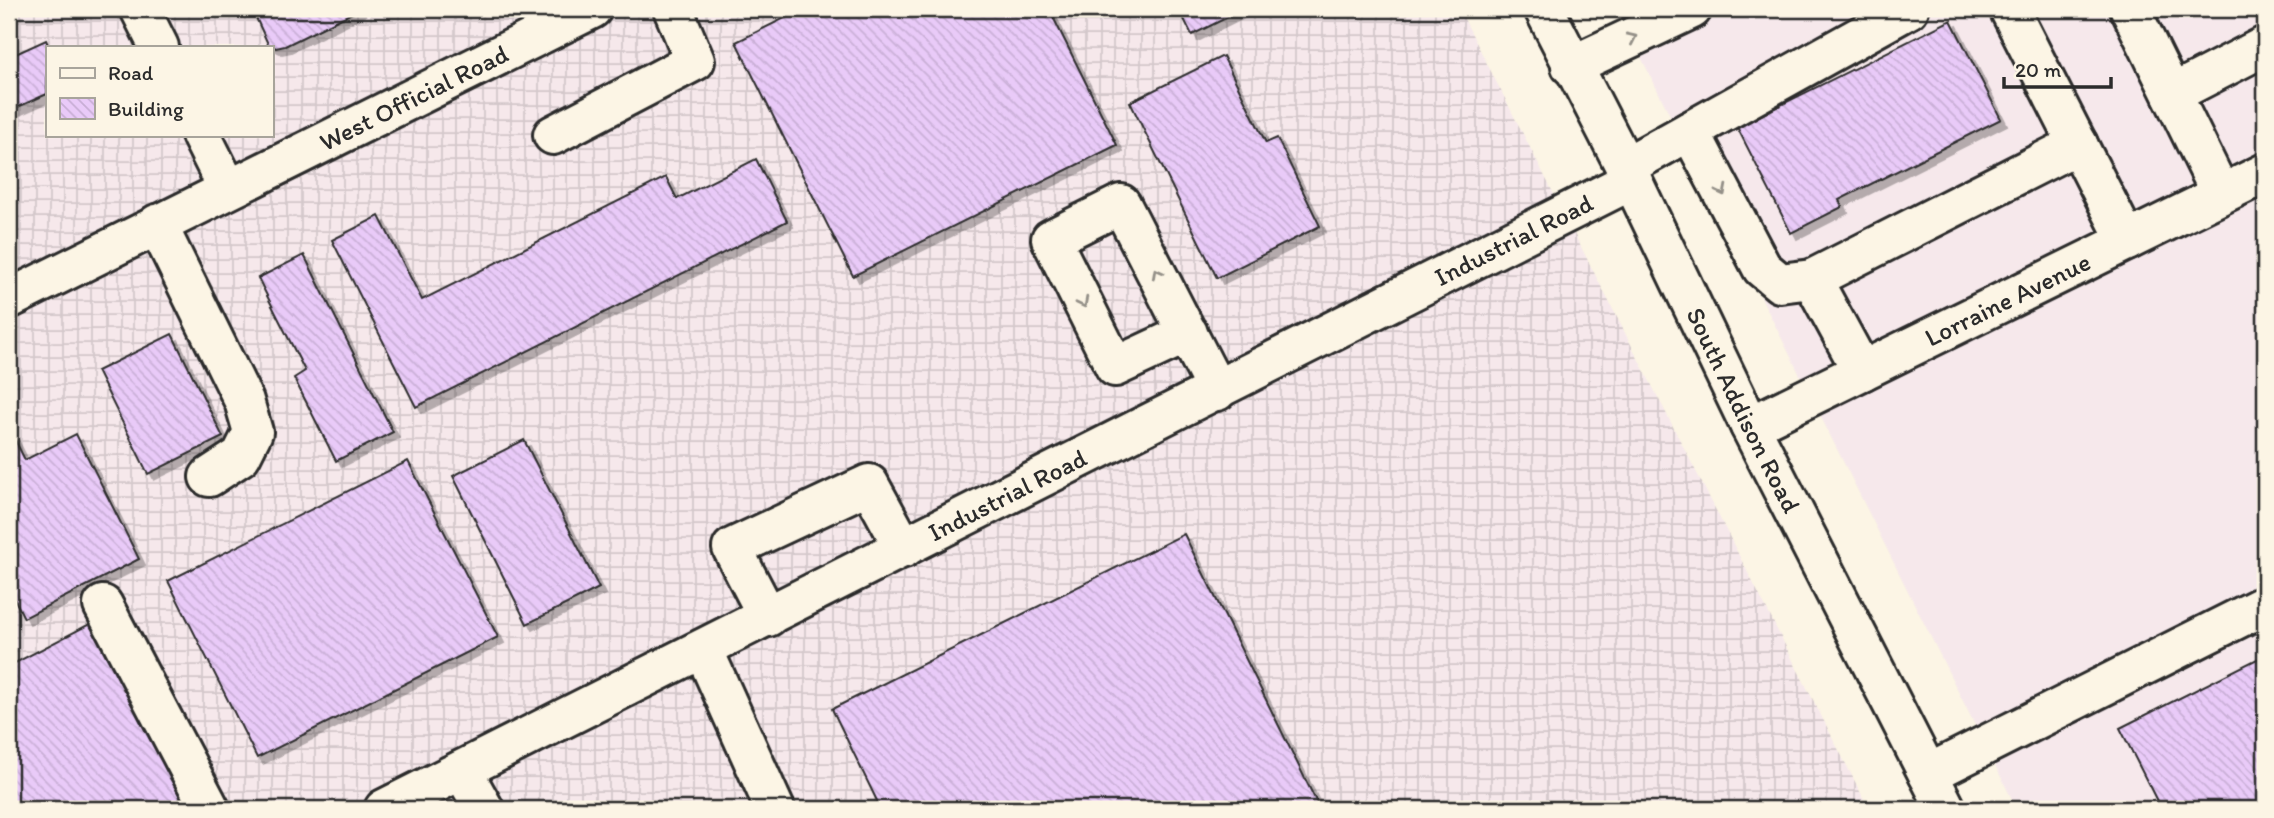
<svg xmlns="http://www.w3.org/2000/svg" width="2274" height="818" font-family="Itim,sans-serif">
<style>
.built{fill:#f6e8eb}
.industrial{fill:url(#industrial-grid);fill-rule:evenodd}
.building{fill:url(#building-back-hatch);stroke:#2b2b2b;stroke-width:2;filter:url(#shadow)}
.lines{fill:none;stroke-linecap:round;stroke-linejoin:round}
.minor-casing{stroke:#2b2b2b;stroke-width:44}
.minor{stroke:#fcf5e5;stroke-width:38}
.oneway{stroke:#949088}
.labels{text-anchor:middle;stroke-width:7;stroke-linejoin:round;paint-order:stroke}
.street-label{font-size:26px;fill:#2b2b2b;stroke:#fcf5e5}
</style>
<defs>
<pattern id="industrial-grid" width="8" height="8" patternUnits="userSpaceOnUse" patternTransform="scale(1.75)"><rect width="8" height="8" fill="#f6e8eb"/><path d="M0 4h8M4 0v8" fill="none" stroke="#d3c7ca"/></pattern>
<pattern id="building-back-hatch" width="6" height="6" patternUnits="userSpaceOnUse" patternTransform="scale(1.75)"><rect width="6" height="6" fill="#e9caf8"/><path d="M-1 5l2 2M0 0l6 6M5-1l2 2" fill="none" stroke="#c8aed5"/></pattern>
<filter id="shadow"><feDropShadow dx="6" dy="6" stdDeviation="0" flood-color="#0004"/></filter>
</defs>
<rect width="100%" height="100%" fill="#fcf5e5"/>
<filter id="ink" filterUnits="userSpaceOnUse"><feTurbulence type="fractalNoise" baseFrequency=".0143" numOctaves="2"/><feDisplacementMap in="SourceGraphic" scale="14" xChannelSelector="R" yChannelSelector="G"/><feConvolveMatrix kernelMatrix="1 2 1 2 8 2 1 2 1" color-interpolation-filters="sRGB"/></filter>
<g filter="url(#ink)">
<path class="built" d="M1617,9H2265V809H2017Z"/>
<path class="industrial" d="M9,9H1459L1869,809H9ZM47,47H271V135H47Z"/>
<path class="building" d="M252,9H360L285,46L276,48L268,44Z
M803,9H1049L1117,145L853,276L736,42Z
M1179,9H1244L1192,35Z
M1951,20L2001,119L1839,200L1842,207L1791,233L1737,127Z
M46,40L49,47H47V94L9,111V57Z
M1223,56L1266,143L1277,138L1320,226L1217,278L1130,102Z
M756,159L787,221L416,407L332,240L379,216L422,300L666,177L677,199Z
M304,255L393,432L336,461L294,378L305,371L258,278Z
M172,334L223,437L148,474L97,371Z
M9,428L25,460L76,434L139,559L24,618L9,588Z
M524,440L599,588L527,624L453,476Z
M408,461L498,637L257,758L168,581Z
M1184,534L1320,809H881L832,709Z
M103,617L193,793L160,809H9V666Z
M2265,655V809H2161L2120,728Z"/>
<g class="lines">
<defs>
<g id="minor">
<path d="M140,9L159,47"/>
<path id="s1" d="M1544,9L1632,180L1750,426L1946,809"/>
<path d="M2009,9L2127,241"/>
<path d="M2130,9L2221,194"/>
<path d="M1571,66L1692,9"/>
<path d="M2172,94L2265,46"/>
<path d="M1690,131L1762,268L1780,283L1812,279L2078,144"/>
<path d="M201,135L228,189"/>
<path d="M553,135L695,61L673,9"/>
<path d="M1625,167L1909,9"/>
<path d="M157,224L244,401L253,432L241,456L209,477"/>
<path d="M1812,279L1862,371"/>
<path id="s2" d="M9,299L592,9"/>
<path d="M1188,333L1115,367L1051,239L1121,204L1217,391"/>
<path id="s3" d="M1750,426L2265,173"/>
<path d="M103,605L210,809"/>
<path d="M768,617L732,548L869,484L904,548"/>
<path d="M703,649L775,809"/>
<path d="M462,770L484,809"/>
<path d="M1928,774L2265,605"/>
<path id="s4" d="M384,809L1632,180"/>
</g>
</defs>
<use href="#minor" class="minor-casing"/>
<use href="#minor" class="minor"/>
</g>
<defs><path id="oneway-chevron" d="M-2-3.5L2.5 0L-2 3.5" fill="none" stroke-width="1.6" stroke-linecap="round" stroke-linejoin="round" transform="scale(1.75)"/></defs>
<g class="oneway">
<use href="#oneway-chevron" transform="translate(1632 38) rotate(-25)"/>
<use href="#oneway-chevron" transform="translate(1722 191) rotate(63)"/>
<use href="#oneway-chevron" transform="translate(1157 273) rotate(-118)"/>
<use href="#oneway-chevron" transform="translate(1083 303) rotate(63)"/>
</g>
</g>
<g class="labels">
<g class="street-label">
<text dy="9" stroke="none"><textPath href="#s2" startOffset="452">West Official Road</textPath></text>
<text dy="9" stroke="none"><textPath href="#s4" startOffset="1265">Industrial Road</textPath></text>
<text dy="9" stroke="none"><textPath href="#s3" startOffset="287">Lorraine Avenue</textPath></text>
<text dy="9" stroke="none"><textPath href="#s1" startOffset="448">South Addison Road</textPath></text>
<text dy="9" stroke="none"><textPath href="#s4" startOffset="698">Industrial Road</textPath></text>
</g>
</g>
<rect width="2274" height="818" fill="none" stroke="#fcf5e5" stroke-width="35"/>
<rect x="18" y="18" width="2239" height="783" fill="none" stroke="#2b2b2b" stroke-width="2.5" filter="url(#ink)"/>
<rect x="46" y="46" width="228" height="91" fill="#fcf5e5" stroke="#a8a49b" stroke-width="2"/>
<rect x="60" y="68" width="35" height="10" fill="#fcf5e5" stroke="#a8a49b" stroke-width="2"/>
<text x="108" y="80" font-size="21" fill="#2b2b2b">Road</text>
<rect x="60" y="98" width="35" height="21" fill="url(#building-back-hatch)" stroke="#a8a49b" stroke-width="2"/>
<text x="108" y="116" font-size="21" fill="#2b2b2b">Building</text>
<path d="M2004 77v10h107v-10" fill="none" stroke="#2b2b2b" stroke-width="3.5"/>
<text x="2015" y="77" font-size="21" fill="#2b2b2b" stroke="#fcf5e5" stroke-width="5" paint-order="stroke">20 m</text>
</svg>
